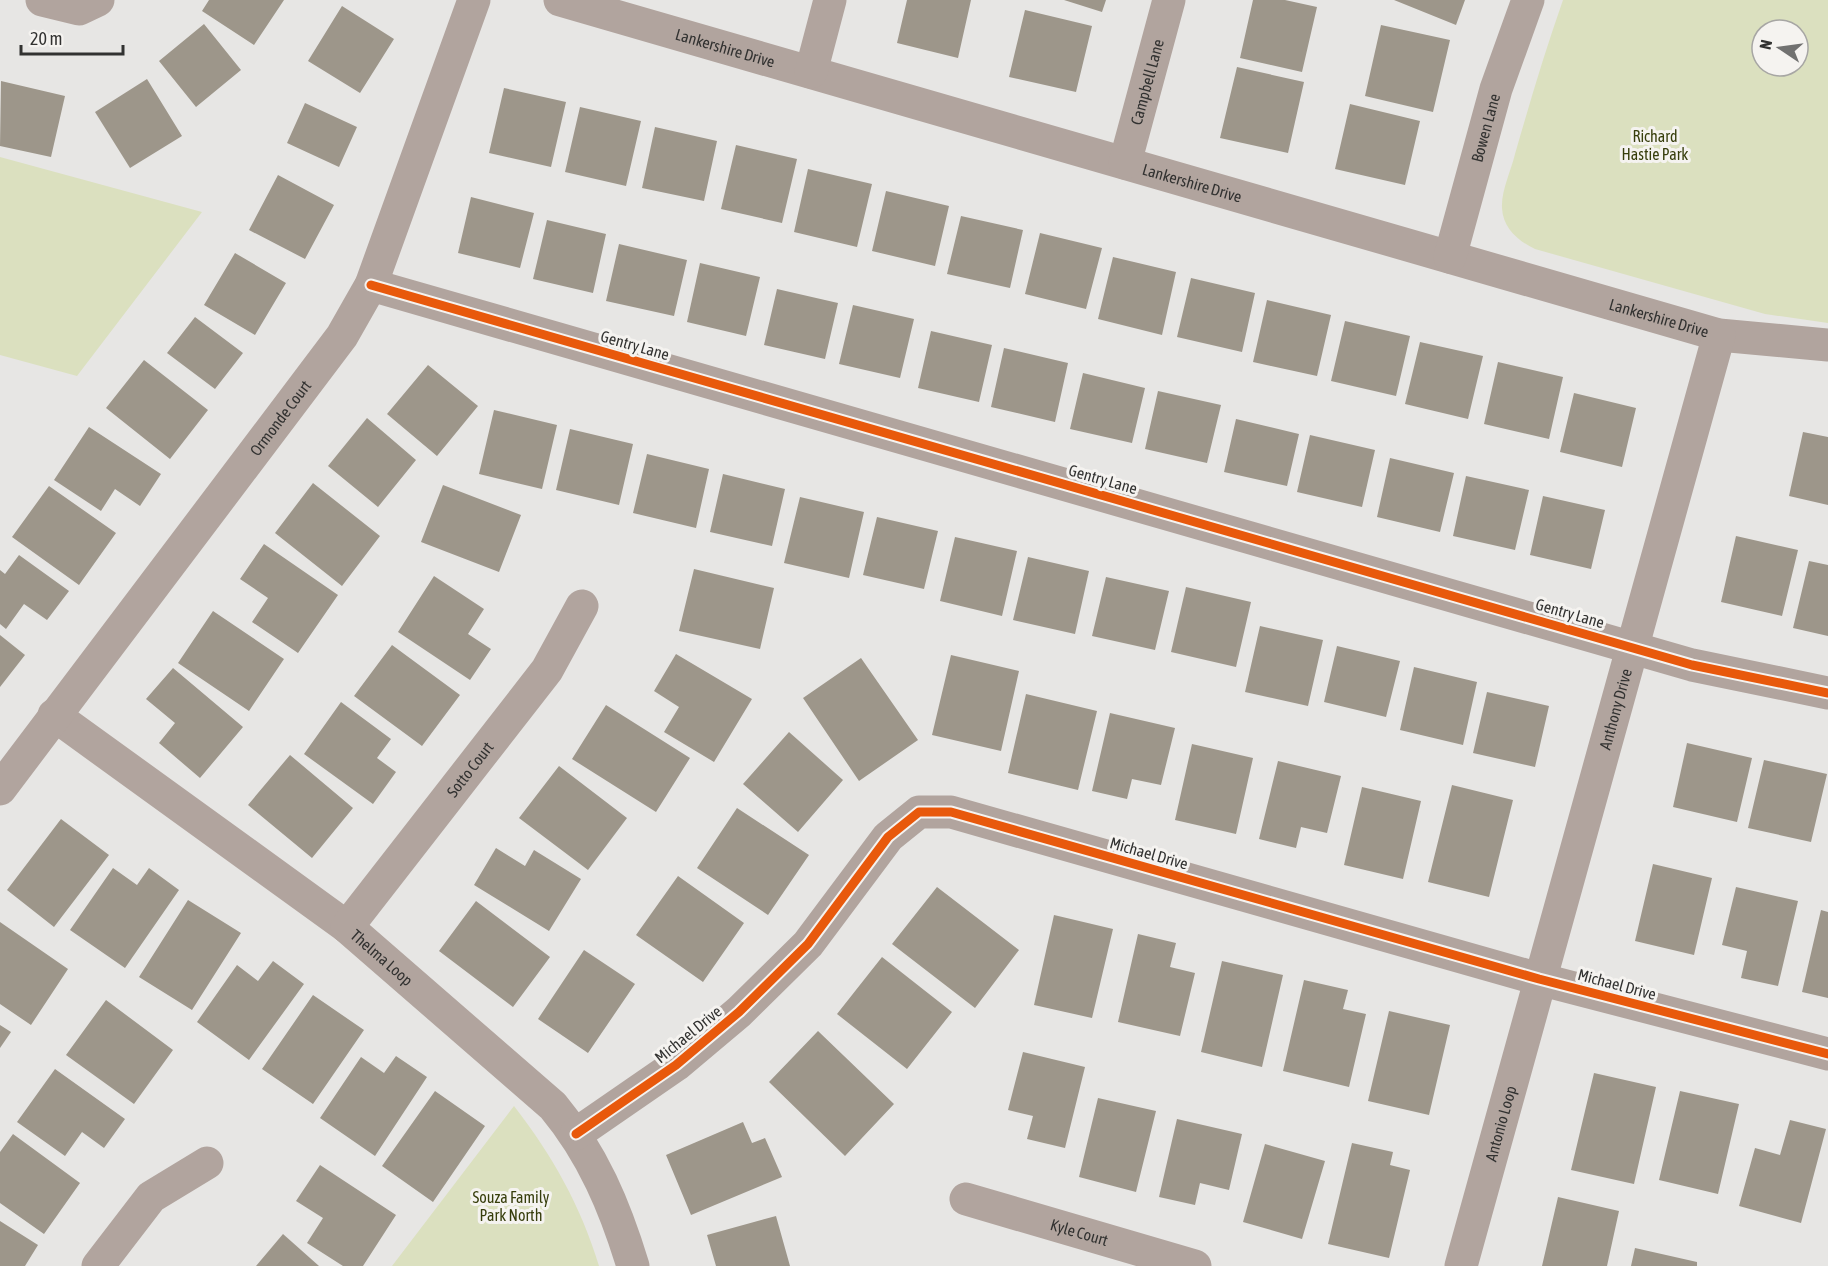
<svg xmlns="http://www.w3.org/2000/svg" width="1828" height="1266" font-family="'Asap Condensed',sans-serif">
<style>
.green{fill:#dbe0bf;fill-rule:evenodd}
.building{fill:#9d968a}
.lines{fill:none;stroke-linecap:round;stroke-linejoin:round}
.street{stroke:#b1a49e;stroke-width:33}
.cycleway-casing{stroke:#f5f3f0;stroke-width:13}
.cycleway{stroke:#e8590c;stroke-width:9}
.labels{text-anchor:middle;stroke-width:6;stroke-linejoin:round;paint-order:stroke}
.street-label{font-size:16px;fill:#323231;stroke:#f5f3f0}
.park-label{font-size:16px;fill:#373e0c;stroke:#f5f3f0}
</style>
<rect width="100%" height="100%" fill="#e7e6e4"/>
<path class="green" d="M1563,0H1828V323L1765,314L1535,249C1518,241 1503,228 1502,208C1501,191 1511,171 1515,154C1530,102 1545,51 1563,0ZM1762,30H1798V66H1762Z
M0,157L202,212L77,376L0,355Z
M514,1106C552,1155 581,1206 599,1266H392Z"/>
<path class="building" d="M209,0H284L254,45L202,11Z
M907,0H971L958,58L897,43Z
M1064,0H1106L1102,12Z
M1253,0H1285L1317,7L1302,72L1240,58Z
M1394,0H1465L1456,25Z
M342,6L394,39L360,93L308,61Z
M1025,10L1092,26L1076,92L1009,77Z
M204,24L241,70L196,107L159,61Z
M1381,25L1450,40L1433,112L1365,96Z
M1237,67L1304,82L1288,153L1220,138Z
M147,79L182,136L130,168L95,112Z
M1,81L65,96L51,157L0,146Z
M504,88L566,102L551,167L489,153Z
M305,103L357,127L339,167L287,143Z
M1350,104L1420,121L1405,185L1335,169Z
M580,107L641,121L626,186L565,172Z
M655,127L717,141L704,201L642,188Z
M736,145L797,159L782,223L721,209Z
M808,169L872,184L857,247L794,232Z
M278,175L334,205L305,259L249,230Z
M886,191L949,206L935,266L872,251Z
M471,197L534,213L520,268L458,253Z
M961,216L1023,230L1010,288L947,274Z
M547,220L606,234L593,293L533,279Z
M1040,233L1102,248L1086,309L1025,294Z
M619,244L687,260L674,316L606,301Z
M235,253L286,283L255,335L204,305Z
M1113,257L1176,272L1162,335L1098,319Z
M700,263L760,277L746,336L687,322Z
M1191,278L1255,293L1242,352L1177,337Z
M777,289L838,303L825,359L764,345Z
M1267,300L1331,315L1317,376L1253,362Z
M853,305L914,319L900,378L839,364Z
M195,317L243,353L215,389L167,353Z
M1345,321L1410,336L1396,396L1331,381Z
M931,331L992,345L979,402L918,388Z
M1420,342L1483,356L1468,419L1405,404Z
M1004,348L1068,363L1055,422L991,407Z
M144,360L208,410L170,459L106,408Z
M1498,362L1563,377L1549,439L1484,424Z
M428,365L478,406L437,456L387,414Z
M1083,373L1145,388L1132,443L1070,429Z
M1158,391L1221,405L1207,463L1145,449Z
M1574,393L1636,408L1622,467L1560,452Z
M494,410L557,425L542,489L479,474Z
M367,418L416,460L378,507L328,466Z
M1236,419L1299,434L1287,486L1224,472Z
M89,427L161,474L140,506L115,489L101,511L54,480Z
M570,429L633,444L619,505L556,490Z
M1803,432L1828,437V505L1789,496Z
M1310,435L1375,450L1362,507L1297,492Z
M647,454L709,469L696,528L633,513Z
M1390,458L1454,473L1440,532L1377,517Z
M723,474L785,489L772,546L710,532Z
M1466,476L1529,490L1515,550L1453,536Z
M313,483L380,536L342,586L275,533Z
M443,485L521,515L499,572L421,542Z
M49,486L116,533L79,585L12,537Z
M1543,496L1605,510L1591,569L1530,555Z
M800,497L864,512L849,578L784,563Z
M877,517L938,531L924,589L863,575Z
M1736,536L1798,550L1782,616L1721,602Z
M955,537L1017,551L1002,616L940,601Z
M264,544L338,595L298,653L252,622L268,598L240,579Z
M19,555L69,591L47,620L24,604L6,629L0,624V570L5,574Z
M1028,557L1089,571L1075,634L1013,620Z
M1809,561L1828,565V636L1793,628Z
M694,569L774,588L760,649L679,631Z
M434,576L484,609L468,634L491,649L470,680L398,632Z
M1106,577L1169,591L1155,650L1092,636Z
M1186,587L1251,602L1236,667L1171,652Z
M213,611L284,659L249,711L178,663Z
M1260,626L1323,640L1308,706L1245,692Z
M0,635L25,655L0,687Z
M392,645L460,695L422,746L354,696Z
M1337,646L1400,661L1386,717L1324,702Z
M676,654L752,699L714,762L664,732L679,707L654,691Z
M951,655L1019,671L1001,751L932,735Z
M861,658L918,740L859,781L803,698Z
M1414,667L1477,682L1463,745L1400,730Z
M173,668L243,727L200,778L159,743L175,723L146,699Z
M1487,692L1549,706L1535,767L1473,753Z
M1026,694L1097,711L1078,790L1008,773Z
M341,702L391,739L377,758L396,772L373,804L304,754Z
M606,705L690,758L656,812L572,759Z
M1110,713L1175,728L1161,785L1132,779L1127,799L1092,791Z
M789,732L843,780L798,832L743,784Z
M1687,743L1752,758L1737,822L1673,807Z
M1192,744L1253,758L1236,834L1175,820Z
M290,755L353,808L312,858L248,805Z
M1764,760L1827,774L1811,842L1748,828Z
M1278,761L1341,776L1327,833L1301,827L1296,848L1259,839Z
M559,766L627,818L588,870L519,818Z
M1452,785L1513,800L1489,897L1428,882Z
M1362,787L1421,801L1403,879L1344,865Z
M737,808L809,855L768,915L697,868Z
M61,819L109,855L54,927L7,890Z
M496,848L525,866L534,850L581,879L549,931L474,885Z
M1653,864L1712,878L1694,955L1635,941Z
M113,868L137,885L149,868L179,890L125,968L70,930Z
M678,876L744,923L703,982L636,935Z
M937,887L1019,950L975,1008L892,944Z
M1736,887L1798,901L1778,986L1741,978L1747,951L1722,945Z
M188,900L241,933L192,1010L139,977Z
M476,901L550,957L513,1007L439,951Z
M1821,910L1828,912V998L1802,992Z
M1054,915L1113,929L1092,1018L1034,1005Z
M0,922L68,969L31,1025L0,1004Z
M1138,934L1176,943L1170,967L1195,973L1180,1036L1118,1022Z
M584,950L635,984L588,1053L538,1019Z
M882,957L952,1012L907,1069L837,1014Z
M273,961L304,984L249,1060L197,1022L237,965L258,981Z
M1222,961L1283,975L1262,1067L1201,1052Z
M1304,980L1348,990L1343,1009L1366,1014L1349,1087L1283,1071Z
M313,995L364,1030L313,1104L262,1069Z
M106,1000L173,1050L134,1104L66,1055Z
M1389,1011L1450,1025L1429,1115L1368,1101Z
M0,1025L11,1032L0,1048Z
M818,1031L894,1104L845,1156L769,1082Z
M1023,1052L1085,1067L1065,1148L1027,1139L1033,1116L1008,1110Z
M396,1056L427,1077L375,1156L320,1118L361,1057L384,1073Z
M55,1069L125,1119L104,1148L82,1132L65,1156L17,1122Z
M1594,1073L1656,1087L1634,1184L1571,1170Z
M435,1091L485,1126L433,1202L382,1166Z
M1680,1091L1739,1104L1718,1194L1659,1180Z
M1098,1098L1156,1111L1136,1192L1079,1177Z
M1177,1119L1242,1134L1229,1190L1200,1183L1195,1205L1159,1197Z
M1790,1120L1826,1129L1801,1223L1739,1206L1755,1148L1780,1155Z
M743,1122L752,1143L765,1138L782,1177L691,1215L666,1155Z
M13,1134L80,1183L44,1234L0,1203V1152Z
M1352,1143L1393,1152L1390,1165L1410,1170L1389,1258L1328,1244Z
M1265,1144L1325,1161L1302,1239L1243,1222Z
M320,1165L396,1215L363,1266H343L307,1243L323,1218L296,1201Z
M1558,1197L1619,1211L1607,1266H1542Z
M776,1216L790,1266H716L707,1235Z
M0,1221L38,1245L25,1266H0Z
M283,1234L319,1266H256Z
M1635,1248L1697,1262V1266H1631Z"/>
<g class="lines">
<g class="street">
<path d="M42,0L79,9L98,0"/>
<path id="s1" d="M560,0L1719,335L1828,345"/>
<path d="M811,72L830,0"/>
<path id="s2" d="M1125,163L1169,0"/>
<path id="s3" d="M1450,257L1496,89L1528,0"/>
<path d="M371,285L1692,665L1828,693"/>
<path id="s4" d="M54,715L347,927L553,1106C593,1154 615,1207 633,1266"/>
<path id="s5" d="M0,789L342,336L371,285L474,0"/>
<path id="s6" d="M347,927L547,670L582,606"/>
<path d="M576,1134L676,1065L739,1012L808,944L888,837L919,812H951L1539,979L1828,1054"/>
<path id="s7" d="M966,1199L1195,1266"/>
<path d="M98,1266L151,1197L207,1163"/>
<path id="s8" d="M1461,1266L1719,335"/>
</g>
<defs>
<path id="cycleway" d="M371,285L1692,665L1828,693
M576,1134L676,1065L739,1012L808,944L888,837L919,812H951L1539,979L1828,1054"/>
</defs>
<use href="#cycleway" class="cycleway-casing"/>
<use href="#cycleway" class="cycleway"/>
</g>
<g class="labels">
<g class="street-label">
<text dy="6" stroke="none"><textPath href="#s1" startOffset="172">Lankershire Drive</textPath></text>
<text dy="6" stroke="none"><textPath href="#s2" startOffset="84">Campbell Lane</textPath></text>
<text dy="6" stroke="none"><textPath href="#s3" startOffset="134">Bowen Lane</textPath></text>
<text dy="6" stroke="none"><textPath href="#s1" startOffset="658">Lankershire Drive</textPath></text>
<text dy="6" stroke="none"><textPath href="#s1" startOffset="1144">Lankershire Drive</textPath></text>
<text transform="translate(635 345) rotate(16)" y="6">Gentry Lane</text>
<text dy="6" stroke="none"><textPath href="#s5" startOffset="465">Ormonde Court</textPath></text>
<text transform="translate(1103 479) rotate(16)" y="6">Gentry Lane</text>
<text transform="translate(1570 613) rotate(16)" y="6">Gentry Lane</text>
<text dy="6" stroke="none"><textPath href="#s8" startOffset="578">Anthony Drive</textPath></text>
<text dy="6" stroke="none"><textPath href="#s6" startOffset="200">Sotto Court</textPath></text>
<text transform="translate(1149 853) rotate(16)" y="6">Michael Drive</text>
<text dy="6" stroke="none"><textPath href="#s4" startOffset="408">Thelma Loop</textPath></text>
<text transform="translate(1617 984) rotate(15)" y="6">Michael Drive</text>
<text transform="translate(688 1034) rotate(-39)" y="6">Michael Drive</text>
<text dy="6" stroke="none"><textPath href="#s8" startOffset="148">Antonio Loop</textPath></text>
<text dy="6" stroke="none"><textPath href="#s7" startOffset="118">Kyle Court</textPath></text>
</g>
<g class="park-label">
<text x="1655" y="142">Richard<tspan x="1655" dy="18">Hastie Park</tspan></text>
<text x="511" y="1203">Souza Family<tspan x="511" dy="18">Park North</tspan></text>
</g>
</g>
<g transform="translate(1780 48) rotate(283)"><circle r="28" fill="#f5f3f0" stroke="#a7a6a4" stroke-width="1.5"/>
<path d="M0-4.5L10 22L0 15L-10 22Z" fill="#717170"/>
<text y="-9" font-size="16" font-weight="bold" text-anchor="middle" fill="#323231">N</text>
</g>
<path d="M21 45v9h102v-9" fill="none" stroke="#323231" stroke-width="3"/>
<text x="30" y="45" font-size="18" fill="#323231" stroke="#f5f3f0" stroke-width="4.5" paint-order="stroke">20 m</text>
</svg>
